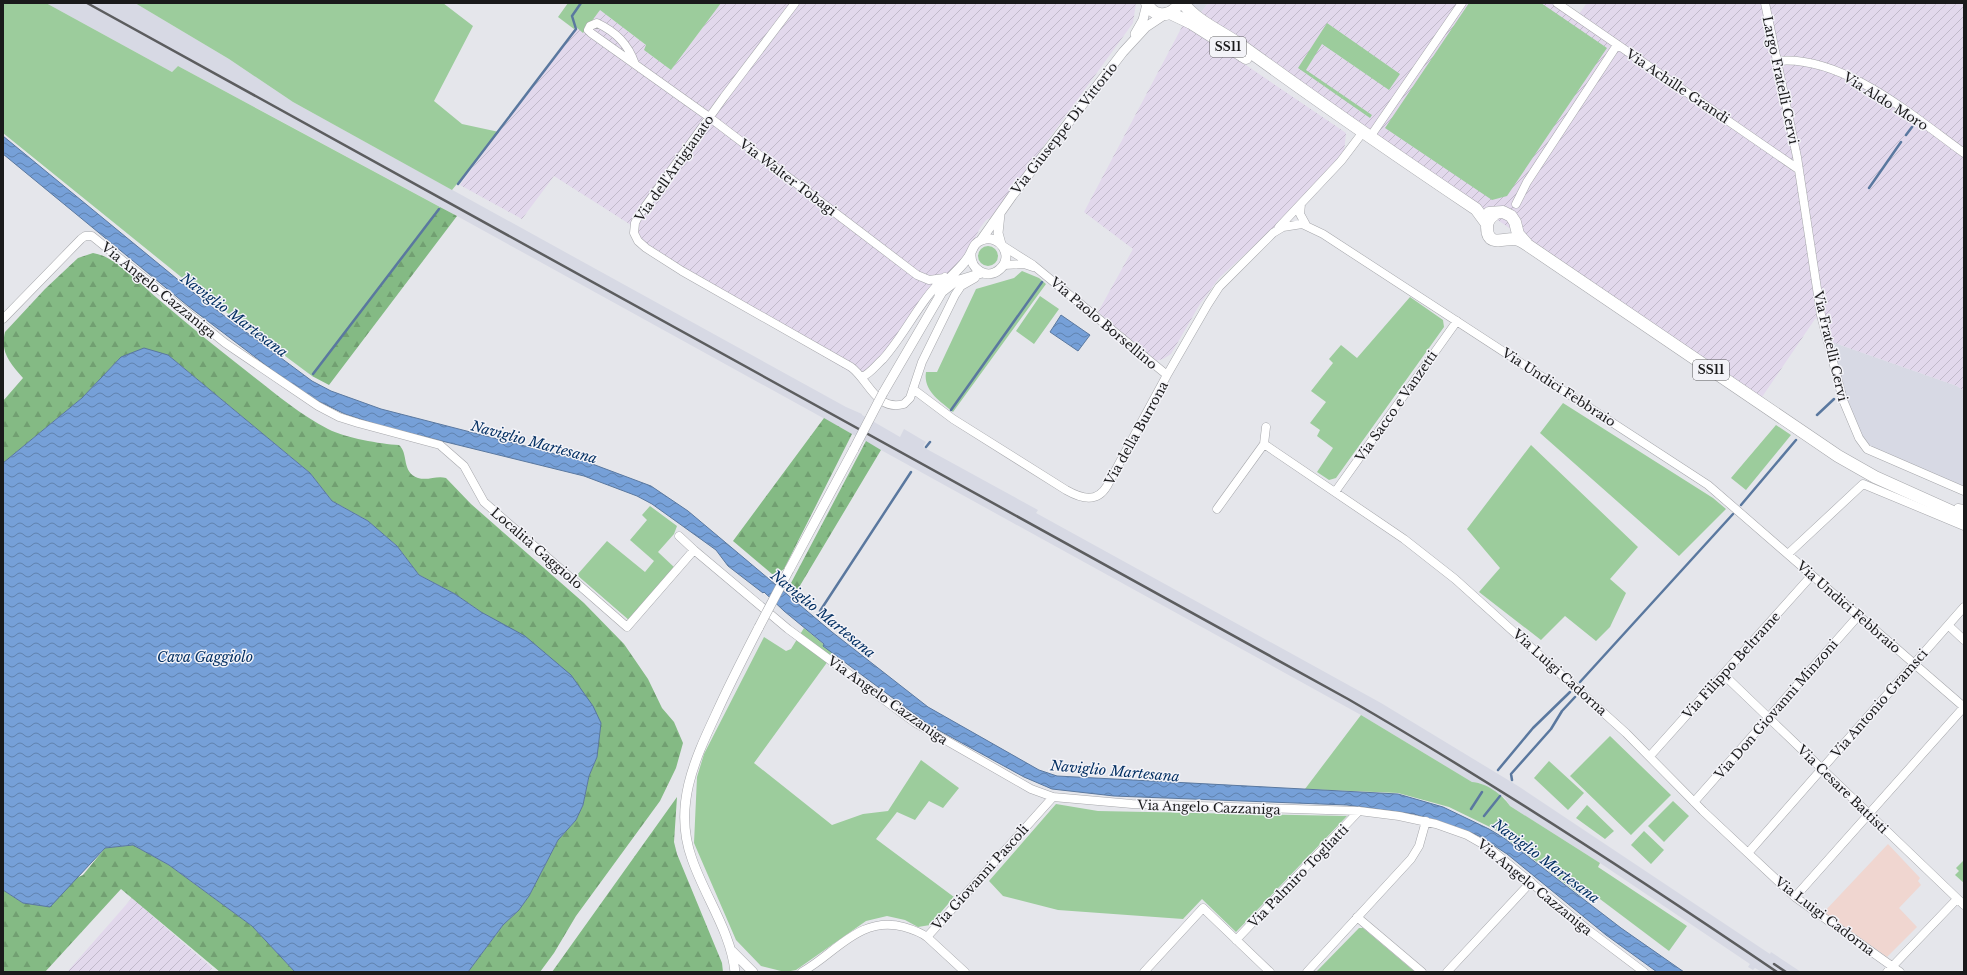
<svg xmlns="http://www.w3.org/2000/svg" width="1967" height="975" font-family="'Libre Baskerville',serif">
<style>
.built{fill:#d7d9e4}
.industrial{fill:url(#industrial-furrows)}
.education{fill:#f0d6d0}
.green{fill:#9ccc9c}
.forest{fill:url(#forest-firs)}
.water{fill:url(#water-waves);stroke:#5a789f}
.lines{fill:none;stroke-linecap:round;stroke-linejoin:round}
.stream{stroke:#5a789f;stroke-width:2.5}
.minor-casing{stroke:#a6a7ab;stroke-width:9}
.tertiary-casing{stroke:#a6a7ab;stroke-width:10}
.primary-casing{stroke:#a6a7ab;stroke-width:13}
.minor{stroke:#fff;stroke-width:8}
.tertiary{stroke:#fff;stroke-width:9}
.primary{stroke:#fff;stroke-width:12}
.rail{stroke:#5c5d5f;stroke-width:2.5}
.tertiary-bridge-casing{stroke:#a6a7ab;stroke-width:10;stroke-linecap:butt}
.tertiary-bridge{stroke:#fff;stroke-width:9}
.labels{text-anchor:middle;stroke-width:3;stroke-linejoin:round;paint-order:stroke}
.shield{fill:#f3f3f8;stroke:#5b5b5d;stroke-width:1}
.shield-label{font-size:12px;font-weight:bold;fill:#1a1a1b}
.street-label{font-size:13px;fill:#1a1a1b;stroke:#f3f3f8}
.water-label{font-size:14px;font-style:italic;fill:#043063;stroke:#f3f3f8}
</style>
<defs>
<pattern id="industrial-furrows" width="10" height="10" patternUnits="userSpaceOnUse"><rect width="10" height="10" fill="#e2d8ec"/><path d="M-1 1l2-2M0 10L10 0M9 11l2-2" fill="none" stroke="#c1b9ca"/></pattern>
<pattern id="forest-firs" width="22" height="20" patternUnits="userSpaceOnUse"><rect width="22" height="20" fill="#84ba84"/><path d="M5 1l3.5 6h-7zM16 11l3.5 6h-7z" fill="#719f71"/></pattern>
<pattern id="water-waves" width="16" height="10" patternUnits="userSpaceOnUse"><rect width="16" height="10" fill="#76a0d8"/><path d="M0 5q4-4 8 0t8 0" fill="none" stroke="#6082ae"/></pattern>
</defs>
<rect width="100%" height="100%" fill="#e5e6eb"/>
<path class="built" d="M46,3H135L229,59L293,102L846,407L862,414V415L900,437L904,429L926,442L923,447L1038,510L1036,513L1381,703L1518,786L1770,954L1771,952L1801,972H1762L1755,968L1753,970L1748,967L1750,964L1600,863L1510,806L1505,798L1480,783L1472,782L1361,715L457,216L178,66L172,72Z
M1187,3H1208L1199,15Z
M1829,341L1957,386L1964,391V488L1865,446L1844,400Z"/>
<path class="industrial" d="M721,3H1136L1133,23L1000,206L992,217L986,220L980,228L968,253L937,288L903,340L873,373H852L642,250L631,236V225L554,176L522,219L460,185L576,27L583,32L600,10L647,46L644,50L671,70Z
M1208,3H1554L1576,18L1587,3H1964V391L1957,386L1829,341L1823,317L1815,319L1760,400L1199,15Z
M1184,23L1346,133L1344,152L1276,226L1219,278L1200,304L1171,354L1163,359L1155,361L1098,312L1133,249L1084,212Z
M132,898L212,968L208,972H67Z"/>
<path class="education" d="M1888,844L1920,878L1918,881L1921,885L1899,908L1917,927L1887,957L1824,912Z"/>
<path class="green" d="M3,3H46L172,72L178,66L440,207L312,376L201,293L3,133Z
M135,3H443L473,26L434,101L462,124L499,132L452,190L293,102L229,59Z
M568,3H721L671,70L644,50L646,45L600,10L583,33L576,27L574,29L558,17Z
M1469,3H1541L1607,48L1507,196L1492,200L1385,128Z
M1327,23L1400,74L1389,90L1322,44L1306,70L1372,115L1370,118L1298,68Z
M978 256a10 10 0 1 1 20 0a10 10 0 1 1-20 0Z
M1022,271L1039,278L1046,284L953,412C940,401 923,391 926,372H937L976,289L1014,278Z
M1040,296L1059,309L1034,344L1016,331Z
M1410,297L1443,320L1444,327L1336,478L1329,480L1317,472L1333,448L1317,436L1320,430L1310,423L1326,402L1311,391L1333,363L1329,359L1341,345L1357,358Z
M1563,403L1713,498L1726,509L1679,556L1540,433Z
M1776,425L1791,435L1746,490L1731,478Z
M1531,445L1638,547L1610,579L1626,593L1610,627L1596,641L1565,616L1541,640L1479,592L1500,568L1467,529Z
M650,506L677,526L674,534L658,552L675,568L630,621L577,575L607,541L645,572L654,561L630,540L647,520L642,515Z
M804,628L832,651L831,657L754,763L832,825L863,814L888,811L921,760L959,788L943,808L929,801L915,820L897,812L876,839L954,897L930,925L918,927L905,920L887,916L866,921L796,970L785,972L761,966L736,940L694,843L697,777L704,754L764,637L786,651L791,649Z
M1361,715L1472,782C1486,783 1502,794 1510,806L1600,863L1598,867L1687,926L1669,951L1584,887L1580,895L1494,829L1449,807L1398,793L1305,789Z
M1610,736L1671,795L1631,835L1570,776Z
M1549,761L1584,793L1568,810L1534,778Z
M1673,801L1689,816L1664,842L1648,826Z
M1056,804L1098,811L1347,816L1236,932L1202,899L1183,919L1058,910L1003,896L989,881Z
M1587,805L1614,831L1605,839L1576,818Z
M1644,831L1664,850L1651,864L1631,845Z
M1964,860V883L1955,875L1959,871L1956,868Z
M1359,928H1363L1415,972H1316Z"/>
<path class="forest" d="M440,207L457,216L329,385L312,376Z
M93,253C117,257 139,283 157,298C188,325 221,351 254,377C277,395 301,415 328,429C346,438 380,444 399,445C409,454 401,472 418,478C428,481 437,475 446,478L471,504L584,603L624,644L648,679L662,708L674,722L683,743L676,768L660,801L576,916L554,953L540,972H468L503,925L519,910L529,896L558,840L576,820L583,805L589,776L597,757L481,612L455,594L419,575L397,546L368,521L332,501L310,473L168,355L121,357L82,398L3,463V401L23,378C10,363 0,353 5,332L45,289L78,258Z
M824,418L852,434L784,569L777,574H772L733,541Z
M866,441L881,450L795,594L791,587V583Z
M677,797L674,842L677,854L722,963L723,972H552Z
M133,845L169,865L252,926L295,972H220L121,889L45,972H3V890L23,903L83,875L105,848Z"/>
<path class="water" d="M3,136L199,297L312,381L331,391L381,409L587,462L651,486L688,511L832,632L928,707L1039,770L1057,776L1398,794L1443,807L1489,829L1504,838L1621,928L1684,972H1657L1606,935L1507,854L1481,837L1470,832L1414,814L1347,805L1114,796L1052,789L1024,777L929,725L823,646L824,644L784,611L764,592L763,593L728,566L716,550L652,504L637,496L584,476L381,426L345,414L316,400L280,376L188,306L3,154Z
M1061,315L1090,335L1078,351L1050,332Z
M144,348L168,355L310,473L332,501L368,521L397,546L419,575L455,594L481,612L525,636L571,675L593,706L601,723L597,757L589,776L583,805L576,820L558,840L529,896L519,910L503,925L468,972H295L252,926L169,865L133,845L105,848L50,907L23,903L3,890V463L82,398L121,357Z"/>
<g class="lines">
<path class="stream" d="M1906,135L1912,127
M458,184L576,29L572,16L581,3
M1869,188L1901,142
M313,374L439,209
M951,410L1042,282
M1817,415L1834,399
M926,447L930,442
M1741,505L1796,440
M820,611L911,472
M1580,682L1733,514
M1498,770L1533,728L1570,692
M1512,780L1511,774L1551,729L1562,711L1575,697
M1471,809L1482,792
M1484,816L1500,796"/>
<defs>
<path id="minor" d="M795,3L724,97L639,215L635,223L634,233L638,241L646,248L682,271L851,367C868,379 876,412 904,404L910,398L922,362L955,295L961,286L975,278
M1557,3L1798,169
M1765,3L1797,157L1821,315L1843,400L1859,438L1867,449L1964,491
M1778,61C1843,55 1914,117 1964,153
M635,64C628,44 616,32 597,23L590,26L588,30L591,33L709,117L917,275L929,280L944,278
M1370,137L1462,3
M1301,204L1300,214L1306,225
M1516,204L1527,182L1617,45
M1279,227L1341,161L1363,132
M1003,246L1033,265L1167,375
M1004,265L1024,264L1033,267
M3,319L81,239L85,236H92L225,343L318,406L339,417L358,423L440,445L464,466L484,502L627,627L694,550L788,629L914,722L1031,789L1053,797L1132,804L1359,811L1399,816L1436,824L1467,835L1488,847L1587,929L1644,972
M862,377C871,373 876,365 883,359C906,333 920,300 945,277
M913,389L953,419L1066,490C1082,499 1097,503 1107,486L1167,375L1208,304L1219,287L1273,233L1283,227L1302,224L1323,234L1708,485L1964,707
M1264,444L1404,539L1455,579L1626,733L1703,811L1795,897L1900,972
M1264,444L1266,427
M1335,492L1457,321
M1958,508L1964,509
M1217,509L1264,444
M679,536L694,550
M1788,554L1863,484L1964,526
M1948,625L1964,640
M1723,674L1964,905
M1650,756L1812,575
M1694,802L1859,615
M1748,853L1964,607
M1795,897L1964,707
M1357,917L1422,972
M1236,940L1359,811
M802,972C836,953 860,915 904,927C911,929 920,932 927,937
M965,972L927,937L1053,797
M1144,972L1203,908L1270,972
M1307,972L1411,859L1419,846L1426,821
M1447,972L1531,882
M1887,972L1957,899"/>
<path id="tertiary" d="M1135,34L1143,20L1147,4
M1000,214L998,233L1001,244
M981,240L1012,196L1123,52L1146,27L1164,15
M939,295C945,278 960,271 969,256C973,250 973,243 982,240C999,233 1015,256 1000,269C987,281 970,269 971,254
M883,393L942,292L956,281L982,273
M789,570L854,449
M732,951L753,972
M735,972C731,932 705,897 692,859C673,807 694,761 716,714C729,685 744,656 759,627"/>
<path id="primary" d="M1147,3C1152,15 1165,18 1175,9
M1183,3C1197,22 1223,32 1242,46C1319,102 1397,156 1476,209L1487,224
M1170,13L1191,23L1246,58
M1489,213L1503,212L1511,216L1515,222L1518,234L1526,243
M1495,214C1490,217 1487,221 1487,227C1487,248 1505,238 1514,239C1518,239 1523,242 1526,244L1838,456L1875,477L1964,517"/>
</defs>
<use href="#minor" class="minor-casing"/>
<use href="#tertiary" class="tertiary-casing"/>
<use href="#primary" class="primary-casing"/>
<use href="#minor" class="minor"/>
<use href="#tertiary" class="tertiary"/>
<use href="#primary" class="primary"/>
<path class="rail" d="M87,3L1348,699C1495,784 1637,877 1777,972
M1774,964L1786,972"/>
<defs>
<path id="tertiary-bridge" d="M854,449L883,393
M759,627L789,570"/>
</defs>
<use href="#tertiary-bridge" class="tertiary-bridge-casing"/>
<use href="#tertiary-bridge" class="tertiary-bridge"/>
</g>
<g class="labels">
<g class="shield">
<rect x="1210" y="37" width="36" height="20" rx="3"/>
<rect x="1693" y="360" width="36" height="20" rx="3"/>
</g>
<g class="shield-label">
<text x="1228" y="51">SS11</text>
<text x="1711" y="374">SS11</text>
</g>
<g class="street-label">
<text transform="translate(1781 80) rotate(78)" y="5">Largo Fratelli Cervi</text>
<text transform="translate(1678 86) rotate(34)" y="5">Via Achille Grandi</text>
<text transform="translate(1886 101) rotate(32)" y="5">Via Aldo Moro</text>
<text transform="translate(1064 128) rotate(-52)" y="5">Via Giuseppe Di Vittorio</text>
<text transform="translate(674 168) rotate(-55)" y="5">Via dell'Artigianato</text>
<text transform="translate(788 177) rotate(37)" y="5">Via Walter Tobagi</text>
<text transform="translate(159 290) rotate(39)" y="5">Via Angelo Cazzaniga</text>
<text transform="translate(1104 323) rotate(40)" y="5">Via Paolo Borsellino</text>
<text transform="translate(1831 346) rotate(77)" y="5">Via Fratelli Cervi</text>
<text transform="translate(1559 387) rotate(33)" y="5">Via Undici Febbraio</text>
<text transform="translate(1396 406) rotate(-55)" y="5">Via Sacco e Vanzetti</text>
<text transform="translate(1136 433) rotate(-61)" y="5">Via della Burrona</text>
<text transform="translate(537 548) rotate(41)" y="5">Località Gaggiolo</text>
<text transform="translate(1849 607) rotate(41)" y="5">Via Undici Febbraio</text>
<text transform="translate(1731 665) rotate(-48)" y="5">Via Filippo Beltrame</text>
<text transform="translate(1560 672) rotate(42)" y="5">Via Luigi Cadorna</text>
<text transform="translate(888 700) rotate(35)" y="5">Via Angelo Cazzaniga</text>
<text transform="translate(1879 703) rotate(-49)" y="5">Via Antonio Gramsci</text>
<text transform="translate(1776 709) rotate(-49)" y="5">Via Don Giovanni Minzoni</text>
<text transform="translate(1843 789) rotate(44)" y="5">Via Cesare Battisti</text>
<text transform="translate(1209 807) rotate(2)" y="5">Via Angelo Cazzaniga</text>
<text transform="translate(1298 876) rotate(-46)" y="5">Via Palmiro Togliatti</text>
<text transform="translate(980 877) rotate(-48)" y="5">Via Giovanni Pascoli</text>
<text transform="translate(1535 887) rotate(39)" y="5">Via Angelo Cazzaniga</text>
<text transform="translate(1825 916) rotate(37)" y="5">Via Luigi Cadorna</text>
</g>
<g class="water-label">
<text transform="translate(234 315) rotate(37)" y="5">Naviglio Martesana</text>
<text transform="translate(534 442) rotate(15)" y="5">Naviglio Martesana</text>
<text transform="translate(823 614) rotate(39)" y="5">Naviglio Martesana</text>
<text x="205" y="662">Cava Gaggiolo</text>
<text transform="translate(1115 771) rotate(5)" y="5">Naviglio Martesana</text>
<text transform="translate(1546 861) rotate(37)" y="5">Naviglio Martesana</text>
</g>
</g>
<rect width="1967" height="975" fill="none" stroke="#1a1a1b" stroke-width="8"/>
</svg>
